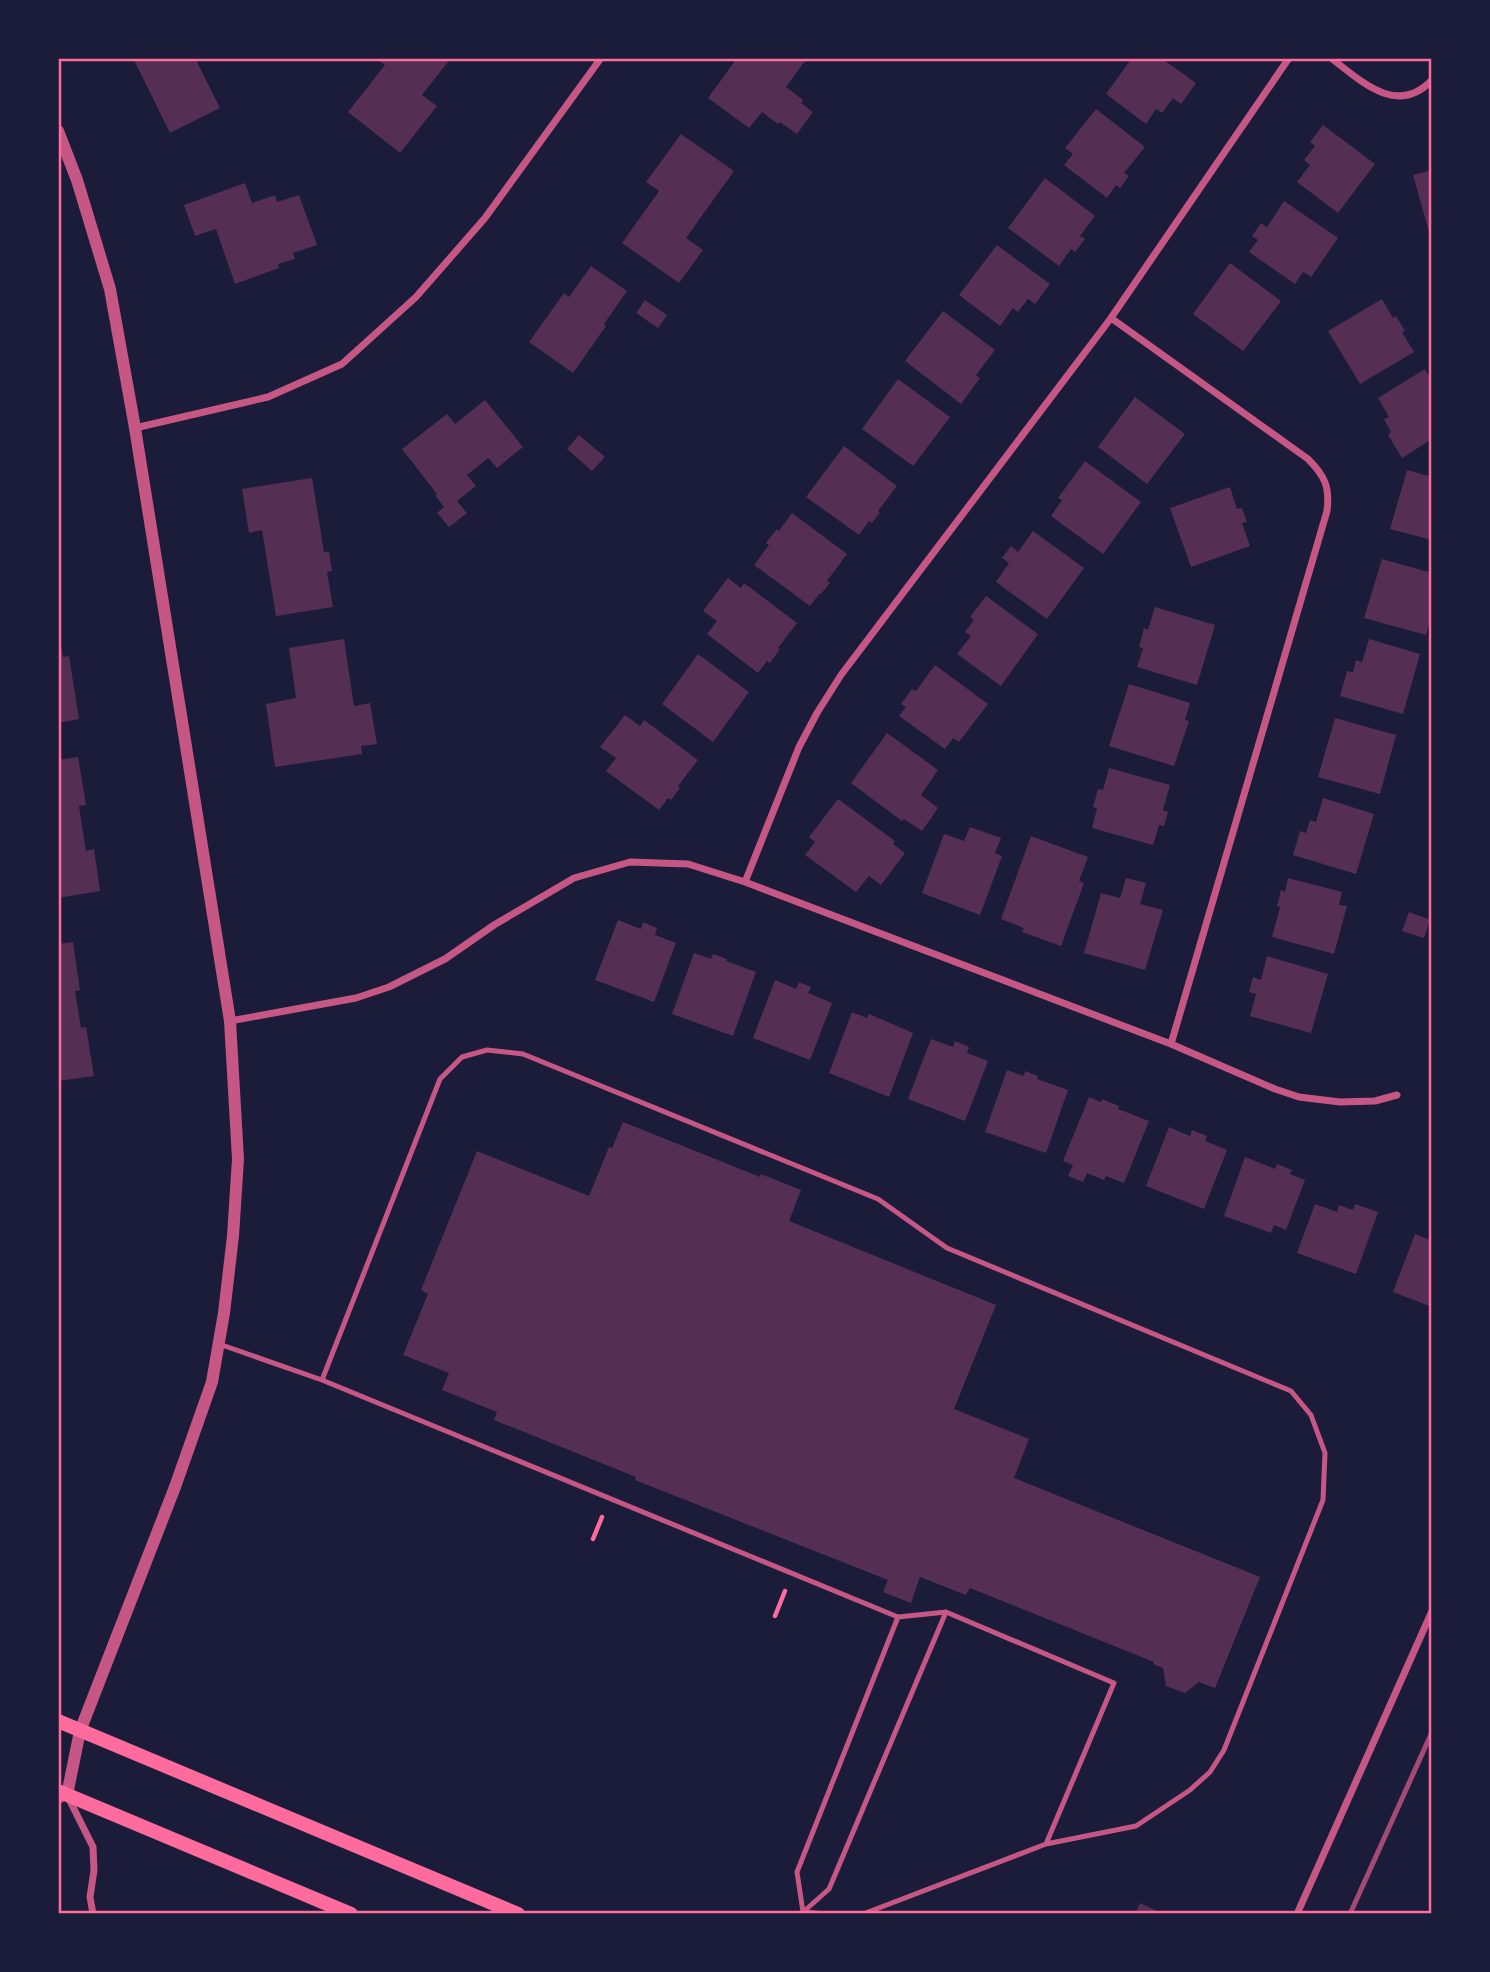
<svg xmlns="http://www.w3.org/2000/svg" width="1490" height="1972" font-family="'Sofia Sans Condensed',sans-serif">
<style>
.building{fill:#542f53}
.lines{fill:none;stroke-linecap:round;stroke-linejoin:round}
.path{stroke:#ff6b9d;stroke-width:4.5}
.service{stroke:#c65784;stroke-width:5}
.minor{stroke:#c65784;stroke-width:7}
.tertiary{stroke:#c65784;stroke-width:12}
.secondary{stroke:#ff6b9d;stroke-width:14}
.rail{stroke:#a44b75;stroke-width:5}
.neatline{fill:none;stroke:#ff6b9d;stroke-width:2.5}
</style>
<rect width="100%" height="100%" fill="#1b1b3a"/>
<path class="building" d="M133,58H195L220,108L170,133Z
M375,58H451L422,95L437,106L400,153L348,112L385,65Z
M737,58H807L786,87L803,100L801,103L813,112L797,134L780,122L778,124L762,112L749,128L708,98Z
M1132,58H1161L1196,83L1181,104L1173,98L1162,113L1156,109L1146,124L1106,94Z
M1096,109L1145,147L1124,173L1129,176L1120,188L1116,185L1107,198L1064,165L1073,154L1065,148Z
M1323,125L1375,164L1338,213L1297,182L1310,165L1304,160L1315,146L1310,142Z
M681,134L734,171L686,238L703,250L679,283L622,243L659,191L646,182Z
M1432,170V239H1431L1413,175Z
M1045,178L1095,216L1080,236L1085,239L1075,252L1071,249L1059,266L1008,228Z
M245,183L252,203L275,195L277,202L299,195L317,245L293,253L295,259L278,264L279,268L235,284L216,229L195,236L184,205Z
M1284,201L1338,238L1311,277L1303,272L1295,284L1249,252L1258,240L1252,236L1261,223L1267,227Z
M997,245L1050,284L1035,304L1028,299L1018,312L1013,308L1000,326L959,295Z
M1230,263L1281,301L1243,351L1193,314Z
M591,266L627,291L604,324L606,326L573,373L529,342L564,293L569,297Z
M1382,299L1393,318L1396,316L1405,331L1402,332L1414,352L1360,384L1328,331Z
M645,300L667,315L658,328L636,313Z
M943,311L995,350L976,375L980,378L961,404L905,361Z
M1425,369L1432,381V439L1402,458L1388,435L1391,432L1384,419L1389,417L1378,398Z
M898,379L950,417L913,466L862,429Z
M1135,397L1185,434L1147,484L1098,447Z
M485,400L523,447L497,468L488,458L467,475L476,486L457,501L467,513L449,527L437,513L444,507L435,495L437,494L402,449L447,414L455,424Z
M579,435L605,457L592,471L567,449Z
M844,446L897,486L878,511L880,512L872,523L869,521L859,535L806,497Z
M1085,461L1141,502L1103,554L1051,516L1062,500L1058,498Z
M1407,470L1432,477V540L1390,529Z
M312,478L324,552H329L332,571L327,572L333,607L276,616L262,530L249,533L242,489Z
M1230,487L1237,509L1242,508L1247,522L1242,523L1250,546L1191,567L1170,508Z
M792,513L847,554L827,581L830,583L821,594L820,593L810,606L754,565L769,545L766,543L777,529L779,531Z
M1033,531L1084,568L1047,619L996,582L1009,563L1002,558L1011,546L1018,552Z
M1382,559L1432,573V613L1426,635L1364,618Z
M728,578L741,588L744,583L797,623L778,648L780,649L770,663L767,661L758,673L707,634L717,621L703,611Z
M986,596L1038,634L1001,686L957,654L971,636L965,632L974,620L970,617Z
M1155,607L1215,625L1197,685L1137,667L1143,648L1139,647L1144,628L1148,630Z
M58,634H59L63,657L69,656L79,719L58,723Z
M344,639L354,706L370,703L377,744L361,746L362,754L275,767L266,704L296,698L289,648Z
M1369,639L1420,654L1403,714L1340,696L1347,671L1353,672L1356,660L1362,662Z
M698,654L749,692L713,742L662,704Z
M935,665L988,704L959,742L953,738L945,749L899,716L906,707L901,704L912,689L916,691Z
M1129,684L1190,703L1185,720L1189,721L1174,766L1109,746Z
M625,715L640,726L644,720L698,760L678,786L680,788L671,800L668,798L659,810L606,771L616,758L600,747Z
M1335,718L1396,735L1380,794L1318,777Z
M887,733L938,770L921,795L938,808L922,831L904,819L902,821L851,783Z
M78,757L86,805L79,806L86,851L94,849L100,891L58,898V760Z
M1109,768L1170,785L1163,810L1168,812L1164,826L1159,825L1153,845L1092,828L1097,808L1093,807L1098,789L1103,790Z
M1323,798L1374,814L1356,874L1293,855L1300,831L1306,833L1310,820L1316,822Z
M838,799L895,841L893,844L905,853L881,885L869,876L856,892L805,855L815,842L809,837Z
M970,827L1001,838L995,853L1002,856L980,915L922,893L944,834L964,841Z
M1031,836L1088,857L1079,881L1084,883L1061,946L1022,932L1024,928L1001,919Z
M1126,878L1146,883L1140,904L1163,910L1145,970L1084,953L1101,893L1120,898Z
M1288,878L1342,892L1339,905L1347,906L1334,954L1272,937L1280,907L1277,906L1281,890L1285,892Z
M1409,912L1430,920L1424,938L1402,931Z
M618,920L641,929L643,922L657,928L655,935L676,943L654,1002L595,980Z
M73,942L80,990L75,991L81,1028L86,1027L94,1076L58,1081V944Z
M694,953L711,959L713,954L727,959L726,961L756,972L733,1036L672,1014Z
M1267,956L1328,974L1311,1033L1250,1016L1256,994L1249,992L1253,977L1261,980Z
M775,980L796,989L799,982L811,987L808,993L832,1003L810,1060L753,1038Z
M852,1012L867,1018L869,1014L913,1033L889,1097L829,1073Z
M931,1039L953,1047L955,1041L969,1047L967,1053L988,1061L965,1121L908,1099Z
M1007,1070L1024,1076L1025,1071L1038,1076L1037,1079L1068,1090L1046,1153L985,1132Z
M1089,1097L1101,1102L1102,1099L1119,1106L1118,1109L1149,1121L1124,1183L1106,1176L1104,1180L1087,1173L1083,1182L1068,1176L1073,1165L1063,1161Z
M623,1122L760,1177L761,1174L801,1190L789,1221L996,1305L954,1409L1029,1439L1014,1478L1260,1577L1215,1688L1199,1682L1185,1693L1166,1686L1163,1668L1153,1664L1154,1662L970,1588L966,1595L920,1577L911,1603L883,1592L888,1580L635,1480L636,1477L494,1420L497,1412L442,1390L449,1373L403,1355L428,1294L421,1290L477,1151L589,1196L609,1147L612,1148Z
M1169,1127L1190,1136L1192,1130L1207,1136L1205,1141L1227,1150L1204,1209L1146,1186Z
M1245,1157L1275,1169L1277,1164L1292,1170L1290,1174L1305,1180L1286,1230L1274,1225L1271,1233L1224,1216Z
M1315,1204L1337,1212L1339,1205L1353,1210L1355,1204L1378,1212L1356,1274L1297,1253Z
M1415,1234L1432,1241V1307L1393,1292Z
M1140,1903L1164,1914H1135Z"/>
<g class="lines">
<path class="path" d="M593,1539L602,1517
M775,1616L785,1591"/>
<path class="service" d="M219,1344L322,1380L898,1617L946,1612L1114,1683L1046,1844
M322,1380L440,1079L462,1057L487,1050L523,1054L878,1199L947,1248L1291,1391L1311,1415L1325,1453L1323,1500L1224,1750L1210,1772L1190,1790L1136,1826L1046,1844L863,1914
M803,1912L797,1872L898,1617
M803,1912L827,1914
M801,1914L829,1889L946,1612"/>
<path class="minor" d="M1331,58C1361,81 1397,117 1432,80
M1111,318L1308,459C1325,476 1330,487 1327,511L1171,1044
M135,428L268,397L342,364L416,297L485,218L601,58
M745,882L799,747L817,713L841,675L1111,318L1289,58
M230,1021L356,998L389,987L445,959L494,925L574,878L630,862L688,864L745,882L1171,1044L1275,1089L1299,1097L1340,1102L1375,1101L1397,1095
M58,1801L67,1795L93,1847L94,1870L90,1897L93,1914
M1297,1914L1432,1611"/>
<path class="tertiary" d="M58,131L77,180L110,289L135,428L230,1021L238,1159L233,1236L224,1313L212,1382L175,1487L80,1731L67,1795"/>
<path class="secondary" d="M58,1721L518,1914
M58,1791L351,1914"/>
<path class="rail" d="M1350,1914L1432,1732"/>
</g>
<rect width="1490" height="1972" fill="none" stroke="#1b1b3a" stroke-width="119"/>
<rect x="60" y="60" width="1370" height="1852" class="neatline"/>
</svg>
